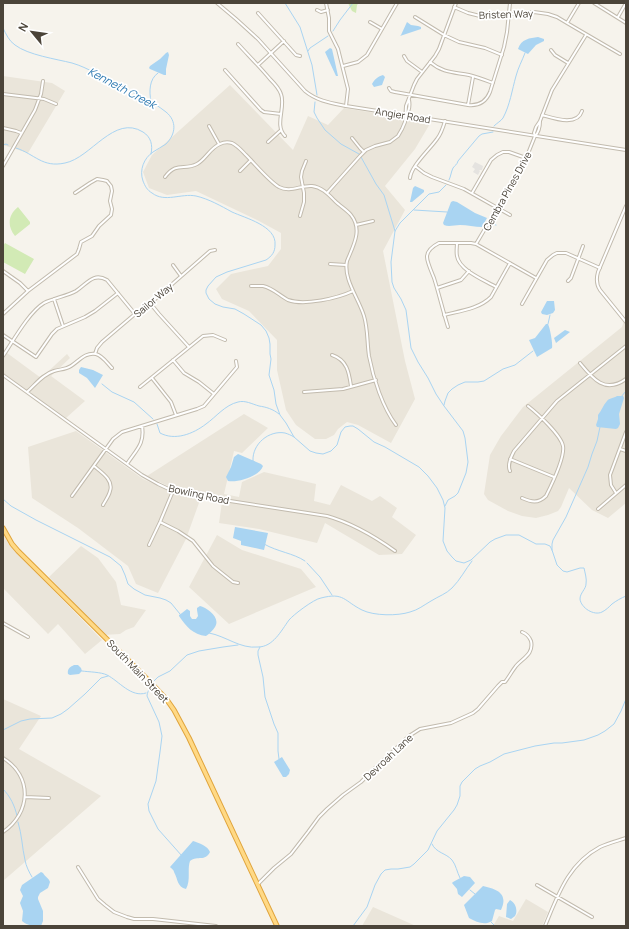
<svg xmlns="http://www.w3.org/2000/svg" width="629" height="929" font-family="Manrope,sans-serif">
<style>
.residential{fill:#eae5da}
.green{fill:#d2eab5}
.parking{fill:#e5e3e0}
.water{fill:#a9d4f2}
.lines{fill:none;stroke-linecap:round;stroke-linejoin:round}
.stream{stroke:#a9d4f2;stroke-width:1}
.minor-casing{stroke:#c2bbae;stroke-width:4}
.tertiary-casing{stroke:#c2bbae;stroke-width:4}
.trunk-casing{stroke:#e0a43c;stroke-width:5.5}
.minor{stroke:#fff;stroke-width:2}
.tertiary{stroke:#fff;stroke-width:2}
.trunk{stroke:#ffd985;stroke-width:3.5}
.labels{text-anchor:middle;stroke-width:3.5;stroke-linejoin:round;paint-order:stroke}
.street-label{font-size:10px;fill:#4b4439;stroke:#fff}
.water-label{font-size:11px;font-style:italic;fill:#2e7ab2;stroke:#fff}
</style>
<rect width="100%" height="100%" fill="#f6f3ec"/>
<path class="residential" d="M3,76L52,83L65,91L28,153L3,145Z
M230,85L293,150L308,116L328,125L344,108L431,122L415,149L385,186L405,210L383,251L405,361L415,399L391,443L358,425L347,422L338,429L334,435L326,439H315L296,425L286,410L277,370V340L249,311L222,299L216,289L231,274L268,266L281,249V233L259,221L196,191L167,195L149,188L143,172L152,155Z
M626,315V503L608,518L592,510L569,488L561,507L558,511L548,515L536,518L522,516L508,511L488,500L484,494L490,455L501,436L523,407L622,327Z
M3,350L41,378L67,354L70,358L51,376L85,401L66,418L3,373Z
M244,414L268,428L242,453L234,451L224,494L239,497L242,482L264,472L316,484L314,501L330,505L341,485L372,501L380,496L397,508L392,517L416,535L402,554L379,555L325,523L317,543L259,529L219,523L222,502L221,496L172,488L147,476Z
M76,431L143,479L174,493L200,500L186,539L158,593L136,584L128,566L78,528L32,498L28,447Z
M3,534L10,546L102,640L85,654L58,624L48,634L3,588Z
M217,535L242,550L301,569L316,587L229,624L189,587Z
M81,546L98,558L116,582L121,605L146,610L134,627L126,630L120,634L103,635L49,577Z
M3,699L41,716L19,749L101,796L3,881Z
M526,899L548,912L542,926H493L499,916L513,921Z
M373,907L416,926H362Z"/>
<path class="green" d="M348,3H359L357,5L356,13L352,11Z
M18,207L30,222V224L15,236C7,226 8,215 18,207Z
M5,243L34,259L25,274L3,262V246Z"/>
<path class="parking" d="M475,162L483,166L482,170H479L480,171L478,175L473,172L475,169L472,167Z"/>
<path class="water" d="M407,22L411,25L418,26L421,27V29L400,36L401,35Z
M538,37L544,39V41L536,45L528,54L518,49C521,39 530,38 538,37Z
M330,48L332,49L338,76H336L325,52Z
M168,52L169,55L166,69V75H164L150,69L149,68L150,66L160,59L166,53Z
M383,75L385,77L382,85L374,87L372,84C375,79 377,77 383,75Z
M415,186L424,190V192L412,202H410L413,188Z
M453,201L457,202L475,213L487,218L482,227C475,227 467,225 460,225C454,225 449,227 444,225L443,223L451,202Z
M547,301H554L555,310L553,313L547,315L542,314L541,312Z
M546,324H548C550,328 553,344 552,348L537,357L529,340L535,338Z
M565,330L570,332L556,343L554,338Z
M81,367L93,370L103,375L95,388L87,378L79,373V370Z
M617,396H623L624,398L619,414L620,424L618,428L616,429L597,427L596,425L598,419V415C602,410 603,405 607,401C609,398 614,398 617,396Z
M238,454L261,464L263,466C260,476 238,483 228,481L226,477L231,467L234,457Z
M235,527L268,533L264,550L241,545V541L233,538Z
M200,606C207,608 221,617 215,627C213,630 209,634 206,636C193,635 186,626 179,616V615L182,613L187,609L190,611V616L192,619H196L198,616L197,610V608Z
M74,665H78L81,668L82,671L79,674L70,675L68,674C67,669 70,667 74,665Z
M282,757L290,770L289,774L286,777H283L274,762Z
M193,841C199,843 208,846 210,852C205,862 198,855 190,861C187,870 191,880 186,889C177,887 178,879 174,872C174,870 171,868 170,867Z
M41,872L43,873C45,877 49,878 50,882L48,888L40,893L38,897V899L43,911V921L41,926C34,926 28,926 22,921L23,911L20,903L23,896L20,890L22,885Z
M464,876L470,877L475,883L462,897L458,894L457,889L452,883L453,882Z
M483,886C496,889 509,893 501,910L496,909L495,910L492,921C484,926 477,922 469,918L464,905Z
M510,900C516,903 518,911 515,916L511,919L506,917L507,904Z"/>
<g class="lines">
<path class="stream" d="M285,3L300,27L312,65L317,95
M3,28C6,34 9,41 15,45C28,55 56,59 72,63C89,68 101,77 116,84C133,93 151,100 166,112C177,121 176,134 166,144C162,147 157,149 153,152C144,158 139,170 143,181C145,186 147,190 152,193C165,203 181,193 196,196C209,199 221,206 232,212C245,218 277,226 275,245C275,252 272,256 266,260L227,272L216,277L208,286L206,290V293L209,299L215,304L223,307L235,309L244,314L261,325L266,331L269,338L270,344V354L271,359L269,375L274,390L276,404L280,415L286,423L294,437L310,451L316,453L323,454L331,451L337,445L341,432L345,427L350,426H353L358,429L374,442L385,447L419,467L428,476L437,488L443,500L445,508L443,541L447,551L452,557L456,561L464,563L471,560L490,542L495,539L506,535H519L536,544H545L550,546L552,550L557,565L563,571L567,572L580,568H584C585,573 587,579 586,584C586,589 580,593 580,599C581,608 594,616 602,612C606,610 609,607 612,604C616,601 621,598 626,596
M333,31L340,20L353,3
M308,51L310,48L328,36
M151,101C149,92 149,79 158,73
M315,102L314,112L317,118L325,130L341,144L359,154
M494,126C497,123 501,121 503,118C510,105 512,90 516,76C518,68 522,61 525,53
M3,145L6,144L8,145
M16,148C35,154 42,168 65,163C91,158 114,114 143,132C151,137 153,145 151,154
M361,157L376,184L384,195L395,231
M449,180C451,176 451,172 453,168C455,165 457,165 458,161L479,136L482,134L493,132
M414,210L447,212
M492,224L496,225
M548,324L550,315
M102,384L112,392L134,402L153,419
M621,397L626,391
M444,405L445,401L448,393L452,389L458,385L465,382H478L484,381L503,369L515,365L533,351
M157,424L160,433C175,441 193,434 206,424C216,417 225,405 238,402C245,400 252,404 259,406C266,407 273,409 279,414
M252,461H253C252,444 269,430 285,433C288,434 291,435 294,437
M3,499L11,506L36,520L110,557L121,566L125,575L128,584L134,589L145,595L160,598L166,600L171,603L180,614
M445,506L448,500L455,496L458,493L466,473L468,462L465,438L463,431L444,406L436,394L428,378L418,362L411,348L406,310L401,299L394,288L392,282L391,262L395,231L400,223L429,194L439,192L446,185
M264,544C278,552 293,553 305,561
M552,550V544L553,540L566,517L588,467L592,454L597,441L600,427
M307,563L320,577L332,595
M209,633C226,636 240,649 258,647C273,647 281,631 289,620C293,615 314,599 321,598C344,592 344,601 362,610C374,616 398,616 410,612C418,610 424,605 431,601C439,596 446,594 452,588C460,580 465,570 472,561
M260,647L258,651V655L263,677L265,697L274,724L278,733V751L279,759
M82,671C89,672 101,672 107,675C119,681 131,698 146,693
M153,682L158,677L170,671L187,655L199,651L223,647L238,645
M150,686C149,690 147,693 147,696L159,722L162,736L160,752L156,781L148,804L149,811L158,829L182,856
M3,730L21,721L30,719L52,718L61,714L68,709L85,694L101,678L108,676
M3,789C10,796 15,806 17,816
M18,822C22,835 22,847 25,860C26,866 29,872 32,877
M432,844C436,853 446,853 452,860C456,865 457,872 460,878
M470,890L475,894
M491,922L495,926
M353,926L367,907L375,885L381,874L385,870L391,869H398L410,867L414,864L428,850L437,831L454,810L457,805L460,796V786L462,782L475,769L480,766L490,762L504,754L535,746L554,743H562L584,740L598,735L605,731L614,724L621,711L626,699"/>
<defs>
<path id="minor" d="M326,3L329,18V31L338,49L348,89L346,106
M594,3L626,23
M454,7L468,13L480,16H489L534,12L548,14L557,17L567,23L620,54
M317,10L321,12L328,10
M258,13L296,55L300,56
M415,17L444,35L459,42L485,48L502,55
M618,17L626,3
M370,22L382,29
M567,23L579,3
M238,44C249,56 260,67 270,79C274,83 279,88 281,94C286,107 274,125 285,136
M551,50L555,55L568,63
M404,56L407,61L422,72
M430,62C443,73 453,72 469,75C477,77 485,80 493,83
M258,65L284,41
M343,66L358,62L367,55L397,3
M225,70L261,110L264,112L281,114
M389,88L391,91L395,92L468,105C478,106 486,102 490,92L504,47L507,32L510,3
M3,94L44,99L56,104
M468,105L473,77
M406,115C409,111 410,105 409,100
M542,115C553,118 577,127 582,111
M209,126L219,144
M3,128L16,131L21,133
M535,136L534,133L536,127L540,121L552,90L586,35
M352,138L360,148L364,152
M268,142L280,131
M3,166L35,110L41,94L43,81
M415,166L424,173L432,177L464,189L510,215
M240,171L251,160
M165,177C177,161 184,171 197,164C206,159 210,148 220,144C224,142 228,142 232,143C238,146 242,151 246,155C255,164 269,181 279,187C290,193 301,185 312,186C322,187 329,195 335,201C340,206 347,210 351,215C363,230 353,246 347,261C343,279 359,299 364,316C368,329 367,343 369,356C373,378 383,408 396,425
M410,178C411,166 430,149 437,139C441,134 443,128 445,121
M327,193L360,156L366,150L375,146L390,142L398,136L402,129L405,122L406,106L414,85L417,79L435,56L439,49L456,3
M472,193L491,160L497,155L503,152H509L526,158
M626,206L598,272C596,279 596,284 600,290L626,322
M300,216L304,202V193L301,177L302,171L306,161
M356,225L373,221
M457,243C457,247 456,252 457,256C459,270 484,280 496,287
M476,244L525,161L535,136C539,132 540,126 540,121
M330,264L346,265
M173,265L181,276
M3,271L20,283L28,291
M568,281L571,278L583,246
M251,286C255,286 260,286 263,286C273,288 280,296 288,300C305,306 338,298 353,291
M437,288L461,280L469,271
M54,299L63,326
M150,303L159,314L189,347
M522,304L547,260L553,255L557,253H566L600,268
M3,314L28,291L77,254L79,249L81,242L92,236L99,226L111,215L112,209L110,201L112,191L111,186L107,181L103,180L97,179L90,183L75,193
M444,315C460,311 479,309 491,297L510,263
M448,327C443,311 439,294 434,278C432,273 427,262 427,257C427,250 433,246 439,243H471L476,244L536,278
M3,335L36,357L52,334L57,329L85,317L95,311L118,293
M95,354L97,348L102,342L135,314L154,300L210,251L215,250
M332,355C347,360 349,372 351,386
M3,356C13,341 29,312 44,303C54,298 67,296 76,291C87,284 93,272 107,280L135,314
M173,360L184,373L199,382L214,394
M580,363C593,379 605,394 626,379
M3,375L142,475L158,484L173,491L179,492L217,499L327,516C352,523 374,536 395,551
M152,378L171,402L176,415
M140,387L203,336L213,335L225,340
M27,392C35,385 43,374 54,371C60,369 65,370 71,366C79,361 85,352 96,354C103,356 107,363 112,368
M304,392L343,389L376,380
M620,449L626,451
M510,459L554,477
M127,464C136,450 145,444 142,426
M94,466C101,472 114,480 110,491C109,496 105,501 103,505
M510,471C507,465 511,457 514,451L557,401L626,346
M616,493L611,485L610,475L626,432
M72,496L113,439L122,432L197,409L204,406L237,367L236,361
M522,498C531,502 538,504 546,496C551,486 565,457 563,446C561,435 537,413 528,406
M598,509L626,485
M160,522L178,531L193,541L213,566L233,582L238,583
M149,545L160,522L173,491
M3,623L28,637
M3,758C33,776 31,813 3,832
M25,797L49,798
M78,867L98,899L105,905L114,912L127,917L134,919H153L216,926
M258,884L274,868L291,854L308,832L319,817L327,809L343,795L361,782L376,767L386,758L409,736L420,729L451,723L473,713L478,709L498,686L502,682H505C509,677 512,671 516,666C523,658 534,654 531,641C529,636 527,634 522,632
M537,885L592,917
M545,926C558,895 568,864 600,847C609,843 617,841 626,838"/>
<path id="tertiary" d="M217,3L236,19L258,39L305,91C317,101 331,103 346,106L626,150"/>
<path id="trunk" d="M3,528L12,544L18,551L148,680L167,700L174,710L189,738L277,926"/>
</defs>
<use href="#minor" class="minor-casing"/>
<use href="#tertiary" class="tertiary-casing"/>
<use href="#trunk" class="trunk-casing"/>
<use href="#minor" class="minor"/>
<use href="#tertiary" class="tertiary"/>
<use href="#trunk" class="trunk"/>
</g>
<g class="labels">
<g class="street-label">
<text transform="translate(506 14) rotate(-2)" y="4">Bristen Way</text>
<text transform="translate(403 115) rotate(9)" y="4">Angier Road</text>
<text transform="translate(507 191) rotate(-61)" y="4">Cembra Pines Drive</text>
<text transform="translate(153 300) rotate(-40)" y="4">Sailor Way</text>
<text transform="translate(199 494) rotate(12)" y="4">Bowling Road</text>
<text transform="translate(138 671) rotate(46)" y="4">South Main Street</text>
<text transform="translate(388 757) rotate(-43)" y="4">Devroah Lane</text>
</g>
<g class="water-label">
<text transform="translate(122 88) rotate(28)" y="4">Kenneth Creek</text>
</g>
</g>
<rect width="629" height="929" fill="none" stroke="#4b4439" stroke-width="8"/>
<g transform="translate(32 32) rotate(299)" stroke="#ffffff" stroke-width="3" paint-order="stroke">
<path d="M0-3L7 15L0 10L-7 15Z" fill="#4b4439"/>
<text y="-6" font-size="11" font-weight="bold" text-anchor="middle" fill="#4b4439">N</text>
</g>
</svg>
